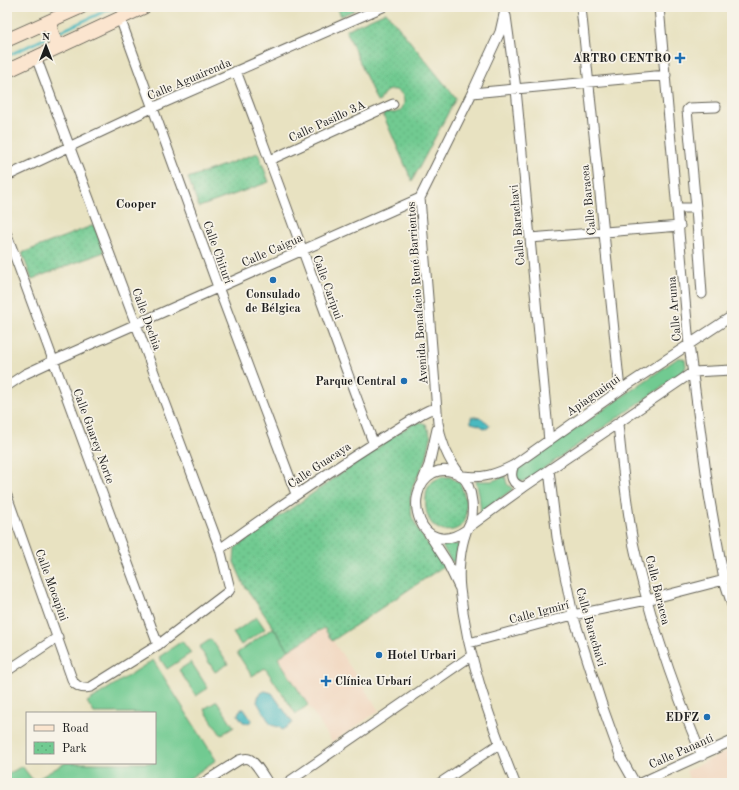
<svg xmlns="http://www.w3.org/2000/svg" width="739" height="790" font-family="'Old Standard TT',serif">
<style>
.built{fill:#f1d5bd}
.grass{fill:#71ca91;stroke:#467356}
.park{fill:url(#park-dots);stroke:#467356}
.water{fill:#49b9c0;stroke:#326a6e}
.lines{fill:none;stroke-linecap:round;stroke-linejoin:round}
.stream{stroke:#49b9c0;stroke-width:2.5}
.street-casing{stroke:#636156;stroke-width:11}
.secondary-casing{stroke:#636156;stroke-width:15}
.street{stroke:#fff;stroke-width:9}
.secondary{stroke:#fbe5cf;stroke-width:13}
.poi-dot{fill:#1f6fb2;stroke:#f7f3e8;stroke-width:1.5}
.labels{text-anchor:middle;stroke-width:3.5;stroke-linejoin:round;paint-order:stroke}
.poi-label{font-size:12px;font-weight:bold;fill:#1c1c1c;stroke:#f7f3e8;text-anchor:end}
.street-label{font-size:12px;fill:#1c1c1c;stroke:#f7f3e8}
.neighbourhood-label{font-size:13px;font-weight:bold;fill:#1c1c1c;stroke:#f7f3e8}
</style>
<defs>
<pattern id="park-dots" width="8" height="8" patternUnits="userSpaceOnUse"><rect width="8" height="8" fill="#71ca91"/><path d="M2 2h.1M6 6h.1" fill="none" stroke="#61ad7c" stroke-width="1.8" stroke-linecap="round"/></pattern>
</defs>
<rect width="100%" height="100%" fill="#f7f3e8"/>
<filter id="ink" filterUnits="userSpaceOnUse"><feTurbulence type="fractalNoise" baseFrequency=".025" numOctaves="2"/><feDisplacementMap in="SourceGraphic" scale="8" xChannelSelector="R" yChannelSelector="G"/><feConvolveMatrix kernelMatrix="1 2 1 2 8 2 1 2 1" color-interpolation-filters="sRGB"/></filter>
<filter id="wash" filterUnits="userSpaceOnUse"><feTurbulence type="fractalNoise" baseFrequency=".012" numOctaves="4" result="noise"/><feDisplacementMap in="SourceGraphic" scale="16" xChannelSelector="R" yChannelSelector="G"/><feGaussianBlur stdDeviation="0.9" result="paint"/><feColorMatrix in="noise" values="0 0 0 0 0 0 0 0 0 0 0 0 0 0 0 0 0 1.4 0 .05"/><feComposite in="paint" operator="in"/></filter>
<g filter="url(#wash)">
<rect width="100%" height="100%" fill="#e8e2c1"/>
<path class="built" d="M324,627L379,711L332,742L278,658Z
M732,749V783H691L686,771Z"/>
<path class="grass" d="M678,358H682L685,360L686,366L683,373L525,481H519C516,477 515,473 518,469Z
M505,476L507,484L513,489L481,512L479,494L476,481H492Z
M459,544L455,561L452,562L442,546Z
M257,617L265,629L241,645L233,633Z
M273,628L289,650L278,658L308,705L296,714L265,668L252,676L237,653Z
M211,639L228,664L215,672L199,647Z
M182,641L191,653L167,669L159,657Z
M153,660L216,760L183,783H7V775L22,766L32,779L36,780L65,763H155V713H94L87,702Z
M191,662L208,688L196,696L179,670Z
M217,701L234,727L221,735L204,709Z"/>
<path class="park" d="M337,7H354L355,10L341,16Z
M386,12L456,98L412,181L382,112L384,111C410,121 409,86 390,90C384,91 382,96 380,101L377,102L346,30Z
M258,153L269,182L199,207L188,178Z
M94,225L104,252L32,279L22,253Z
M419,422L426,424L431,437L429,446L426,460L413,485L410,500L412,517L420,533L444,566L332,641L324,628L289,650L244,585L234,562L235,548L410,425Z
M443,477H450L460,483C464,494 468,505 466,517C462,534 438,535 430,521C426,515 425,503 426,497C426,486 433,479 443,477Z"/>
<path class="water" d="M471,417C478,416 485,420 490,425L489,427L486,429L479,425L471,423Z
M265,691L272,693L293,723L282,730L279,727L271,725L257,702L259,694Z
M242,709H244L252,721L248,723L243,722L238,715L239,711Z"/>
<g class="lines">
<path class="stream" d="M57,33L114,7
M7,56L48,37"/>
</g>
</g>
<g filter="url(#ink)">
<g class="lines">
<defs>
<path id="street" d="M581,7L620,390
M659,7L689,345L709,495L724,580L732,605
M506,16L516,89L549,441
M120,18L218,287L296,494
M236,71C283,194 327,319 373,442
M472,93L666,75
M270,160L393,104
M7,176L152,108L383,7
M678,208H696L702,294
M696,208L687,110L689,108L716,107
M7,235L158,645
M530,238L680,226
M7,386L25,374L53,361L420,198
M618,424C622,463 626,503 633,542C648,616 673,686 702,756
M514,465C509,476 512,485 524,487
M549,470L557,537L573,615L603,708L621,758L635,783
M459,473C447,458 441,442 438,423L420,198L472,93L500,32L505,10
M463,476C482,479 497,474 514,465L620,390L732,316
M423,480L429,465L437,429
M7,496L73,682C79,688 84,689 91,687L158,645L229,591L230,589L220,549L36,57
M469,527L524,487L693,372L732,370
M466,530C420,562 400,491 433,473C445,467 463,472 468,485C472,495 474,510 471,521C469,525 467,528 466,532C460,549 458,571 460,589C467,656 490,721 515,783
M429,534L447,562L459,587
M220,549C286,501 353,455 423,413L429,410L436,409
M469,643L573,615L647,600L732,578
M7,671L58,637
M203,783L239,760C242,759 246,758 249,759C255,761 264,777 268,783
M287,783L471,656
M440,783L499,744
M640,783L732,741"/>
<path id="secondary" d="M54,19L50,27L57,47
M7,40L81,7
M7,71L144,7"/>
</defs>
<use href="#street" class="street-casing"/>
<use href="#secondary" class="secondary-casing"/>
<use href="#street" class="street"/>
<use href="#secondary" class="secondary"/>
</g>
</g>
<g class="poi-dot">
<path d="M678 52h4v4h4v4h-4v4h-4v-4h-4v-4h4z"/>
<circle cx="273" cy="280" r="4"/>
<circle cx="404" cy="381" r="4"/>
<circle cx="379" cy="655" r="4"/>
<path d="M324 675h4v4h4v4h-4v4h-4v-4h-4v-4h4z"/>
<circle cx="707" cy="717" r="4"/>
</g>
<g class="labels">
<g class="poi-label">
<text x="671" y="62">ARTRO CENTRO</text>
<text x="273" y="298" text-anchor="middle">Consulado<tspan x="273" dy="14">de Bélgica</tspan></text>
<text x="396" y="385">Parque Central</text>
<text x="387" y="659" text-anchor="start">Hotel Urbari</text>
<text x="335" y="685" text-anchor="start">Clínica Urbarí</text>
<text x="699" y="721">EDFZ</text>
</g>
<g class="street-label">
<text transform="translate(189 79) rotate(-23)" y="4">Calle Aguairenda</text>
<text transform="translate(327 121) rotate(-25)" y="4">Calle Pasillo 3A</text>
<text transform="translate(588 200) rotate(-96)" y="4">Calle Baracea</text>
<text transform="translate(517 225) rotate(-95)" y="4">Calle Barachavi</text>
<text transform="translate(272 250) rotate(-24)" y="4">Calle Caigua</text>
<text transform="translate(218 252) rotate(70)" y="4">Calle Chiturí</text>
<text transform="translate(328 287) rotate(70)" y="4">Calle Caripui</text>
<text transform="translate(417 293) rotate(-94)" y="4">Avenida Bonafacio René Barrientos</text>
<text transform="translate(674 309) rotate(-95)" y="4">Calle Aruma</text>
<text transform="translate(147 319) rotate(70)" y="4">Calle Dechia</text>
<text transform="translate(593 395) rotate(-35)" y="4">Apiaguaiqui</text>
<text transform="translate(94 436) rotate(70)" y="4">Calle Guarey Norte</text>
<text transform="translate(319 465) rotate(-34)" y="4">Calle Guacaya</text>
<text transform="translate(52 585) rotate(70)" y="4">Calle Mocapini</text>
<text transform="translate(658 590) rotate(76)" y="4">Calle Baracea</text>
<text transform="translate(539 612) rotate(-15)" y="4">Calle Igmirí</text>
<text transform="translate(591 627) rotate(74)" y="4">Calle Barachavi</text>
<text transform="translate(681 751) rotate(-24)" y="4">Calle Pananti</text>
</g>
<g class="neighbourhood-label">
<text x="136" y="208">Cooper</text>
</g>
</g>
<rect width="739" height="790" fill="none" stroke="#f7f3e8" stroke-width="24"/>
<rect x="26" y="712" width="130" height="52" fill="#f7f3e8" stroke="#9f9d96"/>
<rect x="34" y="725" width="20" height="6" fill="#fbe5cf" stroke="#9f9d96"/>
<text x="62" y="732" font-size="12" fill="#1c1c1c">Road</text>
<rect x="34" y="742" width="20" height="12" fill="url(#park-dots)" stroke="#9f9d96"/>
<text x="62" y="752" font-size="12" fill="#1c1c1c">Park</text>
<g transform="translate(46 46)" stroke="#f7f3e8" stroke-width="3" paint-order="stroke">
<path d="M0-3L7 15L0 10L-7 15Z" fill="#1c1c1c"/>
<text y="-6" font-size="11" font-weight="bold" text-anchor="middle" fill="#1c1c1c">N</text>
</g>
</svg>
